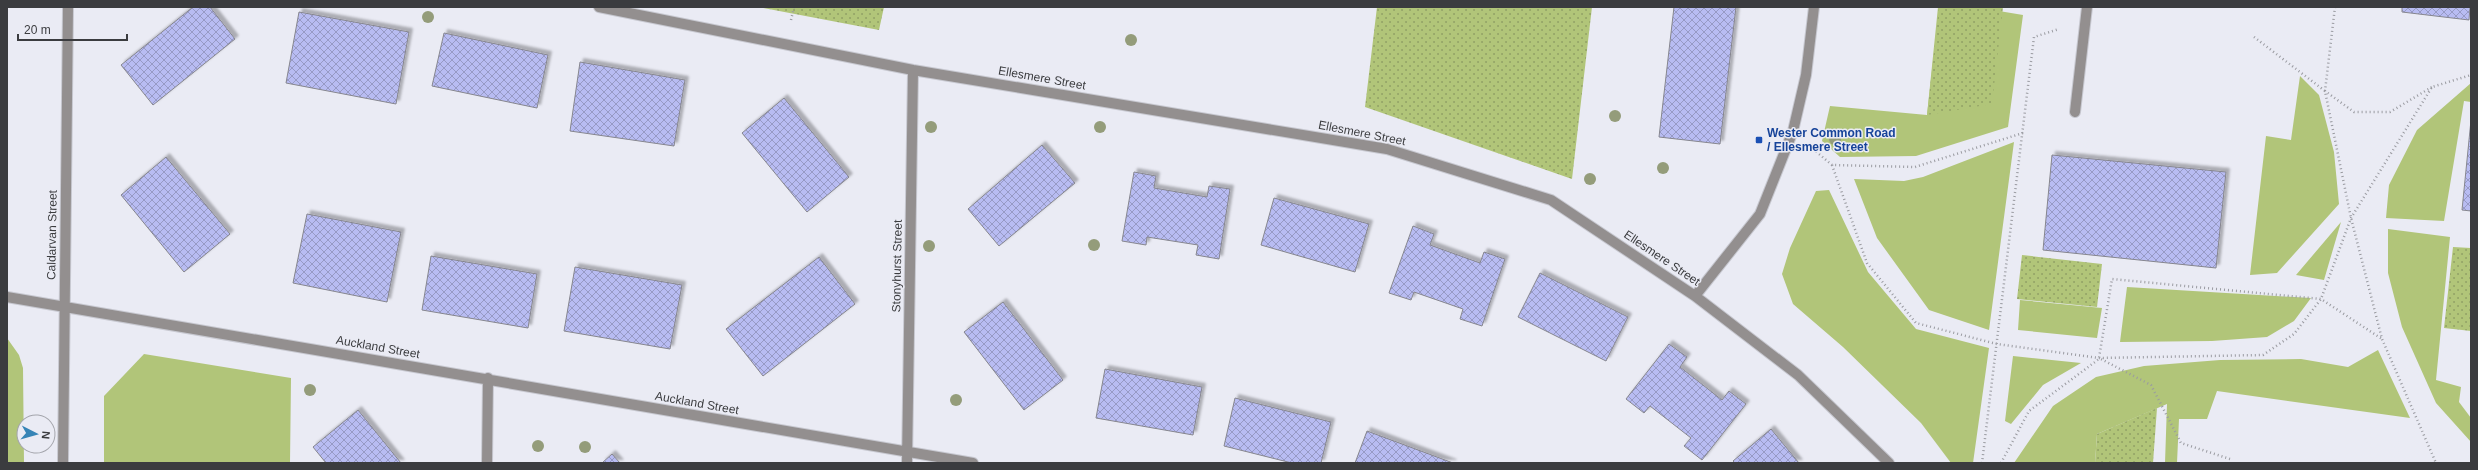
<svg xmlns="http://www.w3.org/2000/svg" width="2478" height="470" font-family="Helvetica,sans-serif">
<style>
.grass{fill:#b1c579}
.park{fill:url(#park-dots)}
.building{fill:url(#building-cross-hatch);stroke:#86868e;filter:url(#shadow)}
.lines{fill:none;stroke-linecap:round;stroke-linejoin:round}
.minor-casing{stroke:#c7c8d0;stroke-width:12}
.path{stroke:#9a9ba1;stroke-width:2.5;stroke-dasharray:1 3;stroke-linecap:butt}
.minor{stroke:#938f8f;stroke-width:10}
.tree{fill:#949c7a}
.transit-dot{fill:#1a4fb4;stroke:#eaebf4;stroke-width:1.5}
.labels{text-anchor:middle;stroke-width:3;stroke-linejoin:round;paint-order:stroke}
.street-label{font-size:12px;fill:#3b3c3f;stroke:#eaebf4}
.transit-label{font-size:12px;font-weight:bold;fill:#164399;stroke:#eaebf4;text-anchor:start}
</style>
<defs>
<pattern id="park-dots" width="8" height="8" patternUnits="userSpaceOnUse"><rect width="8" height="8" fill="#b1c579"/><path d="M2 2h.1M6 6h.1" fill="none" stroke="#91a165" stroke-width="1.8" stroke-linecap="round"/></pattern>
<pattern id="building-cross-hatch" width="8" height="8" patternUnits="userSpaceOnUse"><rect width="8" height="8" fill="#b8bcf2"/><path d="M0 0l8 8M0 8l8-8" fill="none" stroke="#979ac5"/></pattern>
<filter id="shadow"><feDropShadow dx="3.5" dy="-3.5" stdDeviation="1" flood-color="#0004"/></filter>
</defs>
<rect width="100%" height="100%" fill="#eaebf4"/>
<path class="grass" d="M1938,7H1975L2023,15L2008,127L1916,156L1840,157L1822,141L1830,106L1927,115Z
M2300,76L2319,95L2334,152L2339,204L2277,273L2250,275L2266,136L2291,140Z
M2471,83V102L2464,101L2444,221L2386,218L2389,185L2417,130Z
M2014,142L1989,330L1929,310L1877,238L1854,179L1904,181L1923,177Z
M1829,190L1868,272L1916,329L1989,348L1973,463H1951L1921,423L1843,347L1793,304L1782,274L1790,248L1816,191Z
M2341,222L2324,280L2296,275Z
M2388,229L2450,237L2436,380L2461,387L2459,402L2471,418V442L2436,403L2402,327L2388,273Z
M2127,287L2311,298L2294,321L2267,337L2212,341L2120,342Z
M2020,300L2102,308L2097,338L2018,330Z
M7,338L19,355L23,368L24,463H7Z
M2378,350L2410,418L2217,391L2207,419H2179L2177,463H2165L2167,404L2097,434L2095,463H2014L2053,406L2096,377L2144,366L2220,360L2301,359L2348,367Z
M144,354L291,378L290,463H104V396Z
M2013,356L2081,363L2043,385L2011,424L2005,421Z"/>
<path class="park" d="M758,7H884L879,30Z
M1377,7H1592L1572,179L1365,107Z
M1939,7H2003L1992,104L1927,115Z
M2453,247L2471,248V331L2444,328Z
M2022,255L2102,264L2097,307L2017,299Z
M2157,408L2153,463H2095L2097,434Z"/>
<path class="building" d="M193,7H210L235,39L153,105L121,65Z
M1674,7H1736L1720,144L1659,137Z
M2402,7H2470L2469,20L2402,12Z
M299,12L409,32L396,104L286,83Z
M444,33L548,55L537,108L432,86Z
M580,62L685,80L674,146L570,131Z
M784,98L849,177L807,212L742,133Z
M2471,120V211L2462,210Z
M1042,145L1075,183L999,246L968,209Z
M2052,155L2226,172L2216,268L2043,250Z
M166,157L230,234L184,272L121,195Z
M1134,172L1156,176L1154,188L1207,197L1209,186L1230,189L1219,259L1196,255L1198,245L1147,237L1146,245L1122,241Z
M1274,198L1369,224L1355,272L1261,245Z
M307,214L401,232L387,302L293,283Z
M1413,226L1434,234L1430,245L1480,263L1484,252L1505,259L1482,326L1460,319L1463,309L1414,292L1411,300L1389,293Z
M431,256L537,274L528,328L422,310Z
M819,257L855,304L763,376L726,329Z
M575,267L682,285L670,349L564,331Z
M1540,273L1628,317L1606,361L1518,317Z
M1003,302L1063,380L1024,410L964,332Z
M1669,344L1687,357L1680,367L1722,400L1729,391L1746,404L1702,460L1684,446L1691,438L1650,406L1644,413L1626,399Z
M1105,369L1202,387L1193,435L1096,418Z
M1235,398L1331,422L1321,463H1292L1224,446Z
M358,410L401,463H326L313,447Z
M1771,429L1799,463H1735L1733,461Z
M1367,431L1453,463H1355Z
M612,454L620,463H602Z"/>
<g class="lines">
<defs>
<path id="minor" d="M599,7L913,70L1387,149L1551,200L1695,296L1798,375L1889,463
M2075,112L2087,7
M1695,296L1760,214L1793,131L1806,75L1814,7
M7,297L973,463
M63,463L68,7
M487,463L488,378
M907,463L913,70"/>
</defs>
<use href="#minor" class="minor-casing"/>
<path class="path" d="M2335,7L2325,91L2354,112H2390L2432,87
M791,20L794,7
M2254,37L2325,91L2351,218L2382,339L2436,463
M1813,149L1832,165L1915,167L2023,133
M1832,165L1867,263L1916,323L1997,344L2099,358L2263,355L2294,334L2321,299L2351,218L2432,87L2471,75
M2230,459L2181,443L2151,385L2099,358L2112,279L2321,299L2382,339
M1982,463L2034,37L2059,29
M2001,463L2029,411L2099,359"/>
<use href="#minor" class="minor"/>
</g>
<g class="tree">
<circle cx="428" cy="17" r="6"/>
<circle cx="1131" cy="40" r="6"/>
<circle cx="1615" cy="116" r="6"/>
<circle cx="931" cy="127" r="6"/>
<circle cx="1100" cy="127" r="6"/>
<circle cx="1835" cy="139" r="6"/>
<circle cx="1663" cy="168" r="6"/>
<circle cx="1590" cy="179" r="6"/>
<circle cx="1094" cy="245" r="6"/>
<circle cx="929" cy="246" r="6"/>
<circle cx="310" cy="390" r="6"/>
<circle cx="956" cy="400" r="6"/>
<circle cx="538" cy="446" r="6"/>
<circle cx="585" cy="447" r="6"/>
</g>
<rect class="transit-dot" x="1755" y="136" width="8" height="8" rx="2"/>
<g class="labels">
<g class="street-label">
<text transform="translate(1042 78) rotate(10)" y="4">Ellesmere Street</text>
<text transform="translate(1362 133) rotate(11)" y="4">Ellesmere Street</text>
<text transform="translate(52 235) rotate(-89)" y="4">Caldarvan Street</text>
<text transform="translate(1662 258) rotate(34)" y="4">Ellesmere Street</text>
<text transform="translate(897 266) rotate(-89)" y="4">Stonyhurst Street</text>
<text transform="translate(378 347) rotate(10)" y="4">Auckland Street</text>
<text transform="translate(697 403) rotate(10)" y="4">Auckland Street</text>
</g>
<g class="transit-label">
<text x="1767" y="137">Wester Common Road<tspan x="1767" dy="14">/ Ellesmere Street</tspan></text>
</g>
</g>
<rect width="2478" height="470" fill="none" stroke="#3b3c3f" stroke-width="16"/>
<g transform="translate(36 434) rotate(96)"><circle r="19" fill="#eaebf4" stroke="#a4a5ac"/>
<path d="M0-3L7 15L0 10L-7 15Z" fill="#3684b6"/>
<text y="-6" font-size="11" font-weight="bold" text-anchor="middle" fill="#3b3c3f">N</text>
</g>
<path d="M18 34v6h109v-6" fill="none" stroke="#3b3c3f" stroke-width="2"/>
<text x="24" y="34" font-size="12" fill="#3b3c3f" stroke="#eaebf4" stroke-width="3" paint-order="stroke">20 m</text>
</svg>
